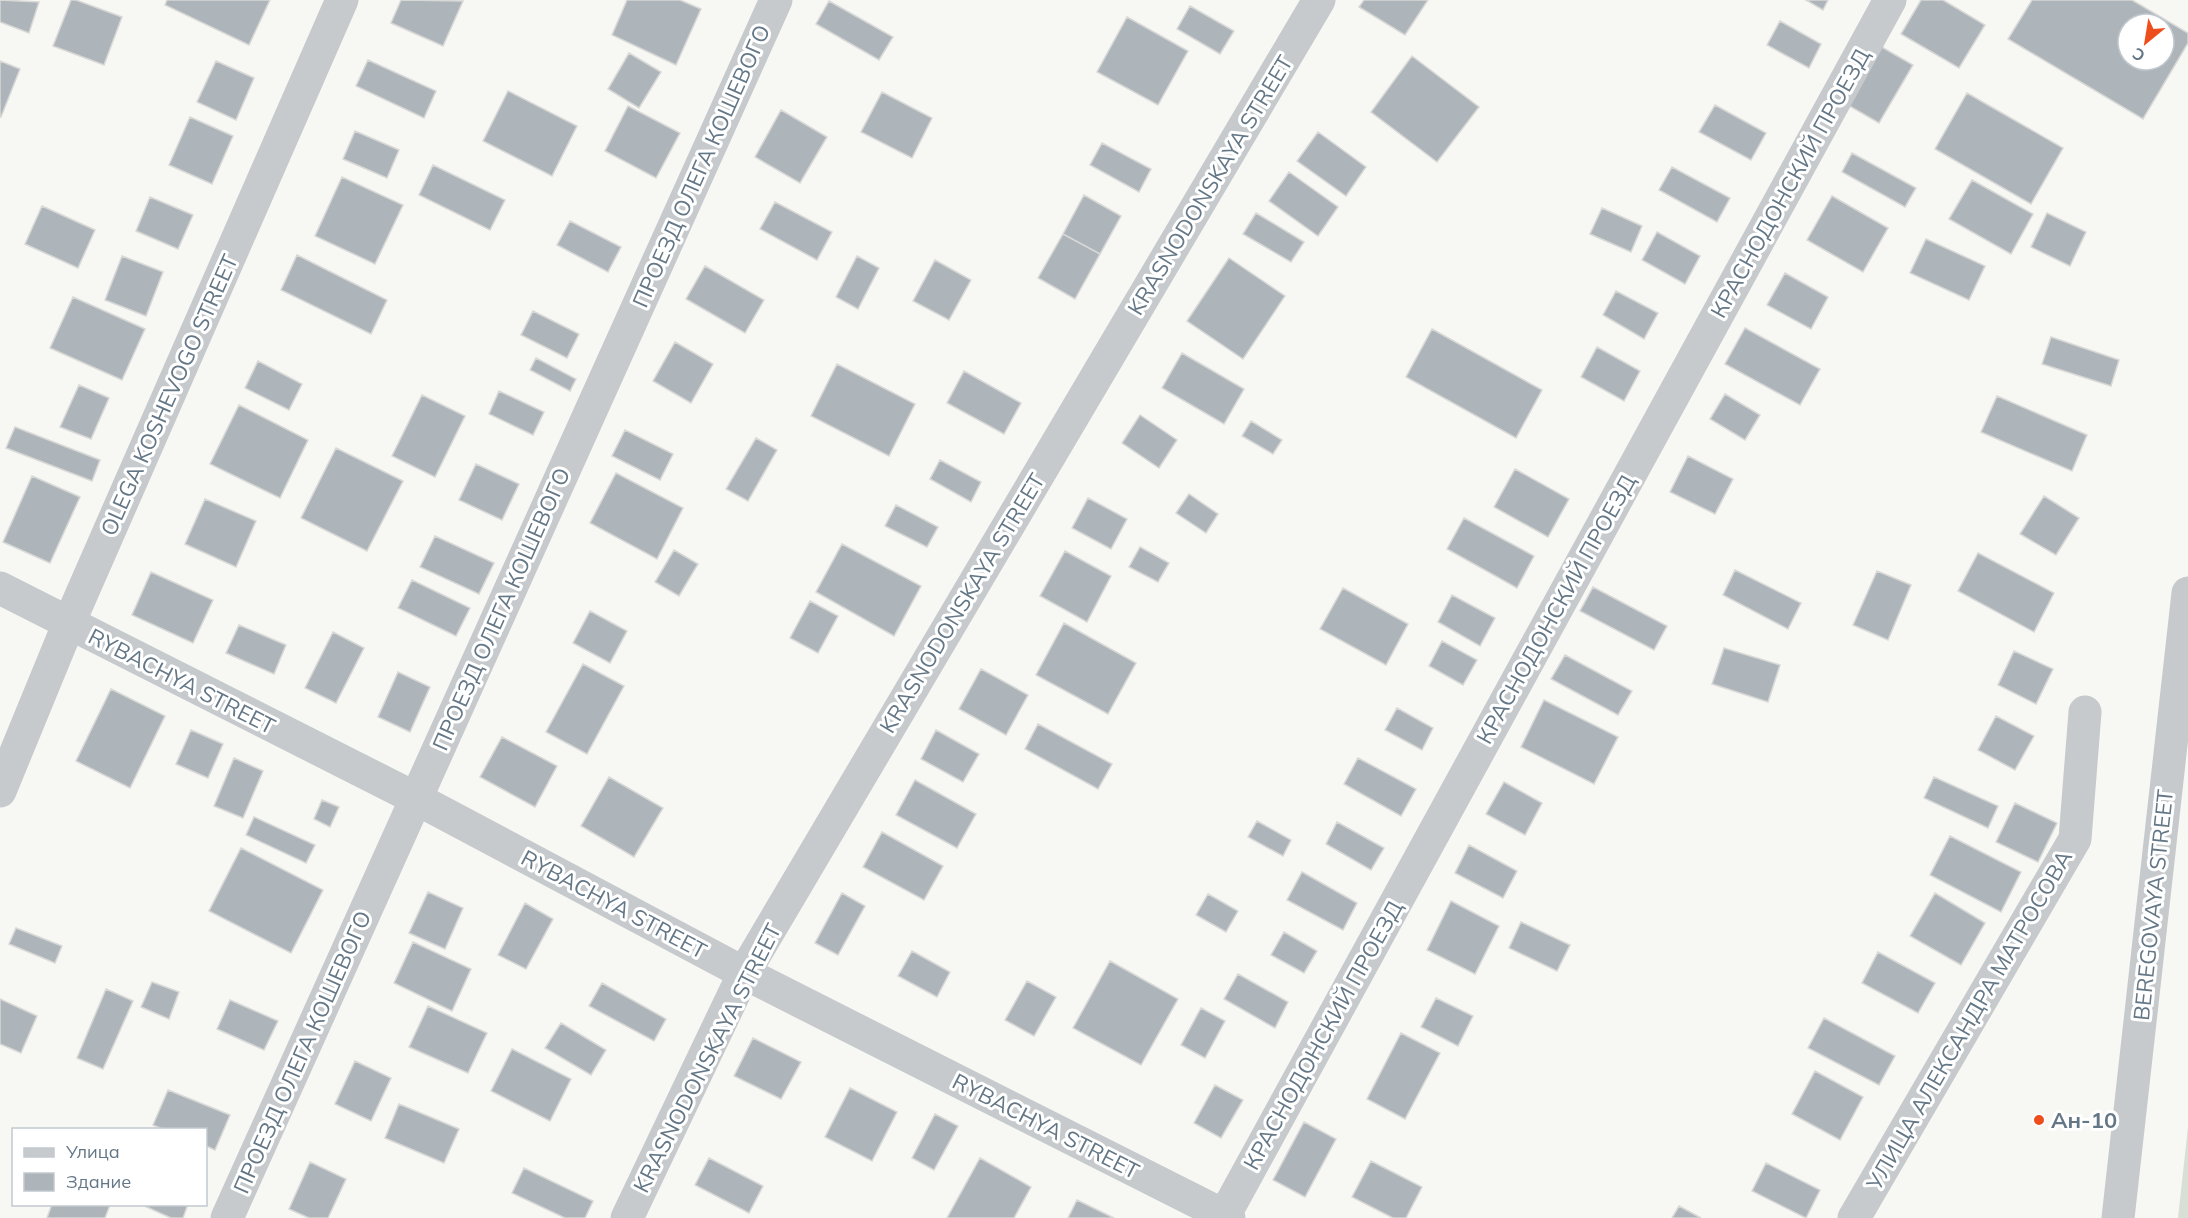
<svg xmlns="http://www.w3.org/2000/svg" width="2188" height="1218" font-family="Mulish,sans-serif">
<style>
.green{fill:#d8dfd4}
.building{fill:#adb5bb;stroke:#d8d8d6;stroke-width:1.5;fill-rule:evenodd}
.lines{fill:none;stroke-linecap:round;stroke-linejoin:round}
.minor{stroke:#c6cacd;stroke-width:33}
.poi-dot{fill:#ee4e1c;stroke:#fff;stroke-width:2}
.labels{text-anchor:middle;stroke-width:6;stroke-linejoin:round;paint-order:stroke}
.street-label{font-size:22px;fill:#647786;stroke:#fff}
.poi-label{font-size:22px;font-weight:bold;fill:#647786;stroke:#fff;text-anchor:start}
</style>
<rect width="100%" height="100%" fill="#f7f7f3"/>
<path class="green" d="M2188,1127V1218H2178Z"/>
<path class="building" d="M0,0L39,2L29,33L0,22Z
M71,0H76L122,17L104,65L53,46Z
M167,0H270L249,45L165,5Z
M401,0L463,1L443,46L391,23Z
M627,0H680L701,9L676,65L612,35Z
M1364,0H1428L1405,35L1359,7Z
M1806,0H1828L1823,10Z
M1921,0H1943L1985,25L1959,68L1901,34Z
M2032,0H2132L2188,33V43L2143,119L2008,39ZM2128,24H2164V60H2128Z
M829,1L893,37L879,60L816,24Z
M1190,6L1234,31L1220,54L1177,29Z
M1127,17L1188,51L1158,105L1097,72Z
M1780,21L1821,44L1809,68L1767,45Z
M1880,46L1913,65L1879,123L1846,104Z
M629,53L661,72L639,108L608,89Z
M1412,56L1479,107L1437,162L1371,112Z
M368,60L436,91L424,118L356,86Z
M0,61L20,69L1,117H0Z
M216,61L254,78L236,120L197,102Z
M508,91L577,126L552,176L483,141Z
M882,92L932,118L912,158L861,132Z
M1967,93L2063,148L2031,204L1935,149Z
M1715,105L1766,133L1751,160L1699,132Z
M628,106L680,133L656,178L605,151Z
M781,110L827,137L800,183L755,157Z
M190,117L233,136L212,184L169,165Z
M355,131L399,150L387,178L343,159Z
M1318,132L1366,167L1346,196L1297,161Z
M1102,143L1151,169L1139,192L1090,165Z
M1852,153L1916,188L1905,207L1842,172Z
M433,165L505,200L490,230L419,195Z
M1672,167L1730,198L1717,222L1659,190Z
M1289,172L1338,207L1318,236L1269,201Z
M342,177L403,205L375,264L315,236Z
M1972,180L2033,214L2011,254L1949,219Z
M1084,195L1121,216L1100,254L1063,234Z
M1832,196L1888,228L1863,272L1807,240Z
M150,197L193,215L178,249L136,231Z
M775,202L832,232L817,260L760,229Z
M42,206L95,230L78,268L25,244Z
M1602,208L1642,226L1631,252L1590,234Z
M1256,213L1304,242L1291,262L1243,234Z
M2047,213L2086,232L2070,266L2031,247Z
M570,221L621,247L608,272L557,245Z
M1657,232L1700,256L1685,284L1642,260Z
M1063,234L1100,254L1075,299L1038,278Z
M1926,239L1985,266L1969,300L1910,273Z
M297,255L387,300L371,334L281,290Z
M122,256L163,272L146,316L105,300Z
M857,256L879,268L858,309L836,297Z
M1229,258L1285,296L1243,359L1187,321Z
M935,260L971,280L949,320L913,301Z
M705,266L764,300L745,333L686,299Z
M1785,273L1828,297L1811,329L1767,305Z
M1616,291L1658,313L1644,339L1603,315Z
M73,297L145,329L122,380L50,348Z
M533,311L579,334L567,358L521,335Z
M1745,328L1820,369L1800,405L1725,364Z
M1432,329L1542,390L1516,438L1406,377Z
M2051,337L2119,360L2111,386L2042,364Z
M675,342L713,364L691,403L653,381Z
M1597,347L1640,371L1624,401L1581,377Z
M1182,353L1244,389L1224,424L1162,388Z
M536,358L576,379L570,391L530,370Z
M258,361L302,384L289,410L245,388Z
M837,364L915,404L889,456L811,416Z
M964,371L1021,403L1004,434L947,403Z
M79,385L109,398L91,439L60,427Z
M499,391L544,412L533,435L489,414Z
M1725,394L1760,415L1745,440L1710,419Z
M422,395L465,416L435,477L392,456Z
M1997,396L2087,435L2072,471L1981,432Z
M239,405L308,440L280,498L210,464Z
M1140,415L1177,440L1159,468L1122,443Z
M1251,421L1282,440L1273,454L1242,436Z
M15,427L100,460L92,481L6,448Z
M625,430L673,454L660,480L612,456Z
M756,438L777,450L748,501L726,489Z
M336,448L403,481L367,551L301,518Z
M1688,456L1733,479L1715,514L1670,492Z
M940,460L981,482L971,502L930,479Z
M476,464L519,484L502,520L459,500Z
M1515,469L1569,499L1548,537L1494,507Z
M616,473L683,508L657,559L590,523Z
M32,476L80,497L50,563L3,542Z
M1189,494L1218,514L1206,533L1176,513Z
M2044,496L2079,518L2056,555L2020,534Z
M1088,498L1127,519L1111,549L1072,528Z
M205,499L256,521L236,567L185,544Z
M896,505L938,527L927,547L885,526Z
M1464,518L1534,556L1517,588L1447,549Z
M435,536L494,563L479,594L420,567Z
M842,544L921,586L894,636L816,592Z
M1140,547L1169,563L1158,582L1129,567Z
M674,550L698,564L679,596L655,582Z
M1065,551L1111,576L1087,622L1040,596Z
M1978,553L2054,593L2034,632L1958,591Z
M1735,570L1801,603L1788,629L1723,595Z
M1877,571L1911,585L1888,640L1853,625Z
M151,572L213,600L193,643L132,615Z
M412,580L470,608L456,636L398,608Z
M1593,587L1667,626L1654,650L1580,611Z
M1343,588L1408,624L1386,665L1320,629Z
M1452,595L1495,618L1480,646L1438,622Z
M810,601L838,616L818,653L790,638Z
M590,611L627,631L610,663L573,643Z
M1064,623L1136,663L1108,714L1036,675Z
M239,625L286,645L274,674L226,653Z
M333,632L364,648L336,703L305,688Z
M1442,641L1477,660L1463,685L1429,666Z
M1724,648L1780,665L1768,702L1712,684Z
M2014,651L2053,669L2036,704L1998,685Z
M1565,655L1632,691L1618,715L1551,679Z
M583,664L624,686L587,754L546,732Z
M981,669L1028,695L1006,735L959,709Z
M398,672L430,687L410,732L378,717Z
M111,689L165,716L130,788L76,761Z
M1544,700L1618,737L1594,784L1521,747Z
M1397,708L1433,728L1422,750L1385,730Z
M1996,716L2034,736L2015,770L1978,750Z
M1038,724L1112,764L1098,789L1025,749Z
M191,730L223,744L208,778L176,764Z
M936,730L979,754L963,782L921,759Z
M502,737L557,766L535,807L480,777Z
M234,758L263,771L243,818L214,806Z
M1358,758L1416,789L1401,816L1344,784Z
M609,777L663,808L634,857L581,826Z
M1934,777L1998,806L1988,828L1924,798Z
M915,780L976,814L957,848L896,815Z
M1504,782L1542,803L1525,835L1486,814Z
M322,800L339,807L330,827L314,819Z
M2015,803L2057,823L2038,862L1996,842Z
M254,817L315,845L306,863L246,835Z
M1257,821L1291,840L1283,856L1248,837Z
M1337,822L1384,848L1371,870L1326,844Z
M882,832L943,866L924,900L863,867Z
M1950,836L2021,872L2001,912L1930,875Z
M1469,845L1517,871L1503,898L1455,873Z
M241,848L323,890L291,953L209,911Z
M1302,872L1357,903L1343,930L1287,900Z
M428,892L463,908L445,949L409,933Z
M842,893L865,906L838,955L815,943Z
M1935,893L1985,923L1961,965L1910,936Z
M1208,894L1238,911L1226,932L1196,915Z
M1451,901L1499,926L1475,974L1427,950Z
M525,903L553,919L526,969L498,955Z
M1521,922L1570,945L1557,971L1509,948Z
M16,928L62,946L55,963L9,944Z
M1284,932L1317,951L1304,973L1271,955Z
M413,942L471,969L452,1011L394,983Z
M912,951L950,972L937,997L898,976Z
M1878,952L1935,983L1918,1013L1862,983Z
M1110,961L1178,999L1141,1065L1073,1028Z
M1238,974L1288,1002L1275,1028L1224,999Z
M1027,981L1056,997L1034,1036L1005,1020Z
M152,982L179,992L169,1019L141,1007Z
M602,983L666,1019L654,1041L589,1006Z
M106,989L133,1001L103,1069L77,1058Z
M1436,998L1473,1016L1458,1046L1421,1027Z
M0,999L37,1016L21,1053L0,1044Z
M230,1000L278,1021L264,1050L217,1029Z
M428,1006L487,1033L468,1073L409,1047Z
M1201,1008L1225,1021L1205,1058L1181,1045Z
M1824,1018L1895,1056L1879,1085L1808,1048Z
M561,1023L606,1050L591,1075L545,1048Z
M1401,1033L1440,1053L1405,1119L1367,1099Z
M753,1038L801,1062L781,1099L734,1076Z
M512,1049L571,1079L550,1121L491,1091Z
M355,1061L391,1078L371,1121L335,1104Z
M1815,1071L1863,1097L1840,1140L1792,1114Z
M1215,1085L1243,1100L1221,1138L1194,1123Z
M850,1088L897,1112L872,1161L825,1137Z
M168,1090L230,1115L215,1150L206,1146V1130H165L153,1125Z
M399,1104L459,1129L444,1163L385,1138Z
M935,1114L958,1126L934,1170L912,1158Z
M1304,1122L1336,1139L1305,1197L1273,1180Z
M709,1158L763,1186L749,1213L695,1185Z
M980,1158L1031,1187L1014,1218H947Z
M1371,1161L1422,1187L1406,1218H1393L1352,1197Z
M310,1162L346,1179L328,1218H309L289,1209Z
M1766,1163L1820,1190L1806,1218L1752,1191Z
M524,1168L593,1201L585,1218H565L512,1193Z
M1077,1200L1114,1218H1068Z
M52,1204H110V1205L105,1218H47Z
M140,1204H188L183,1218H171Z
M1679,1206L1701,1218H1672Z"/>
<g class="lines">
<path class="minor" d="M0,588L415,798L744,973L1229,1218
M0,791L69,623L342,0
M227,1218L776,0
M627,1218L744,973L1319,0
M1223,1218L1890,0
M1854,1218L2075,839L2085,712
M2118,1218L2188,593"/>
</g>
<circle class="poi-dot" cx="2039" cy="1120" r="6"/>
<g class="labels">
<g class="street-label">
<text transform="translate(701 166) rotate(-66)" y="8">ПРОЕЗД ОЛЕГА КОШЕВОГО</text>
<text transform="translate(1790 183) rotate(-61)" y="8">КРАСНОДОНСКИЙ ПРОЕЗД</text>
<text transform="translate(1210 185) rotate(-59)" y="8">KRASNODONSKAYA STREET</text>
<text transform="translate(169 395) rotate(-66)" y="8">OLEGA KOSHEVOGO STREET</text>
<text transform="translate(962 603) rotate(-59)" y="8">KRASNODONSKAYA STREET</text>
<text transform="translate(501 609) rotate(-66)" y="8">ПРОЕЗД ОЛЕГА КОШЕВОГО</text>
<text transform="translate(1556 609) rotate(-61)" y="8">КРАСНОДОНСКИЙ ПРОЕЗД</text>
<text transform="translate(182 681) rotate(27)" y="8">RYBACHYA STREET</text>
<text transform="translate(614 904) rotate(28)" y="8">RYBACHYA STREET</text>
<text transform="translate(2153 905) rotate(-84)" y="8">BEREGOVAYA STREET</text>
<text transform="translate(1969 1020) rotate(-60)" y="8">УЛИЦА АЛЕКСАНДРА МАТРОСОВА</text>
<text transform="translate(1323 1035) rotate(-61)" y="8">КРАСНОДОНСКИЙ ПРОЕЗД</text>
<text transform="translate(302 1052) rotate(-66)" y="8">ПРОЕЗД ОЛЕГА КОШЕВОГО</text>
<text transform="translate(707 1058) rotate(-63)" y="8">KRASNODONSKAYA STREET</text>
<text transform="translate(1046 1126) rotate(27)" y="8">RYBACHYA STREET</text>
</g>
<g class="poi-label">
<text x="2051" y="1128">Ан-10</text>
</g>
</g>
<rect x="12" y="1128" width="195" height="78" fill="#ffffff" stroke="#c1c9cf" stroke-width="1.5"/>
<rect x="24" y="1148" width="30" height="9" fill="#c6cacd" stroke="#c1c9cf" stroke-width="1.5"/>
<text x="66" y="1158" font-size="18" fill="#647786">Улица</text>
<rect x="24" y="1173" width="30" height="18" fill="#adb5bb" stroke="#c1c9cf" stroke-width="1.5"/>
<text x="66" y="1188" font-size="18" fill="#647786">Здание</text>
<g transform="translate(2146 42) rotate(210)"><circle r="28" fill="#ffffff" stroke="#c1c9cf" stroke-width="1.5"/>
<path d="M0-4.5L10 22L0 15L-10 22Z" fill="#ee4e1c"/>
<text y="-9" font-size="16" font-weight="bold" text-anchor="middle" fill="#647786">С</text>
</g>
</svg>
